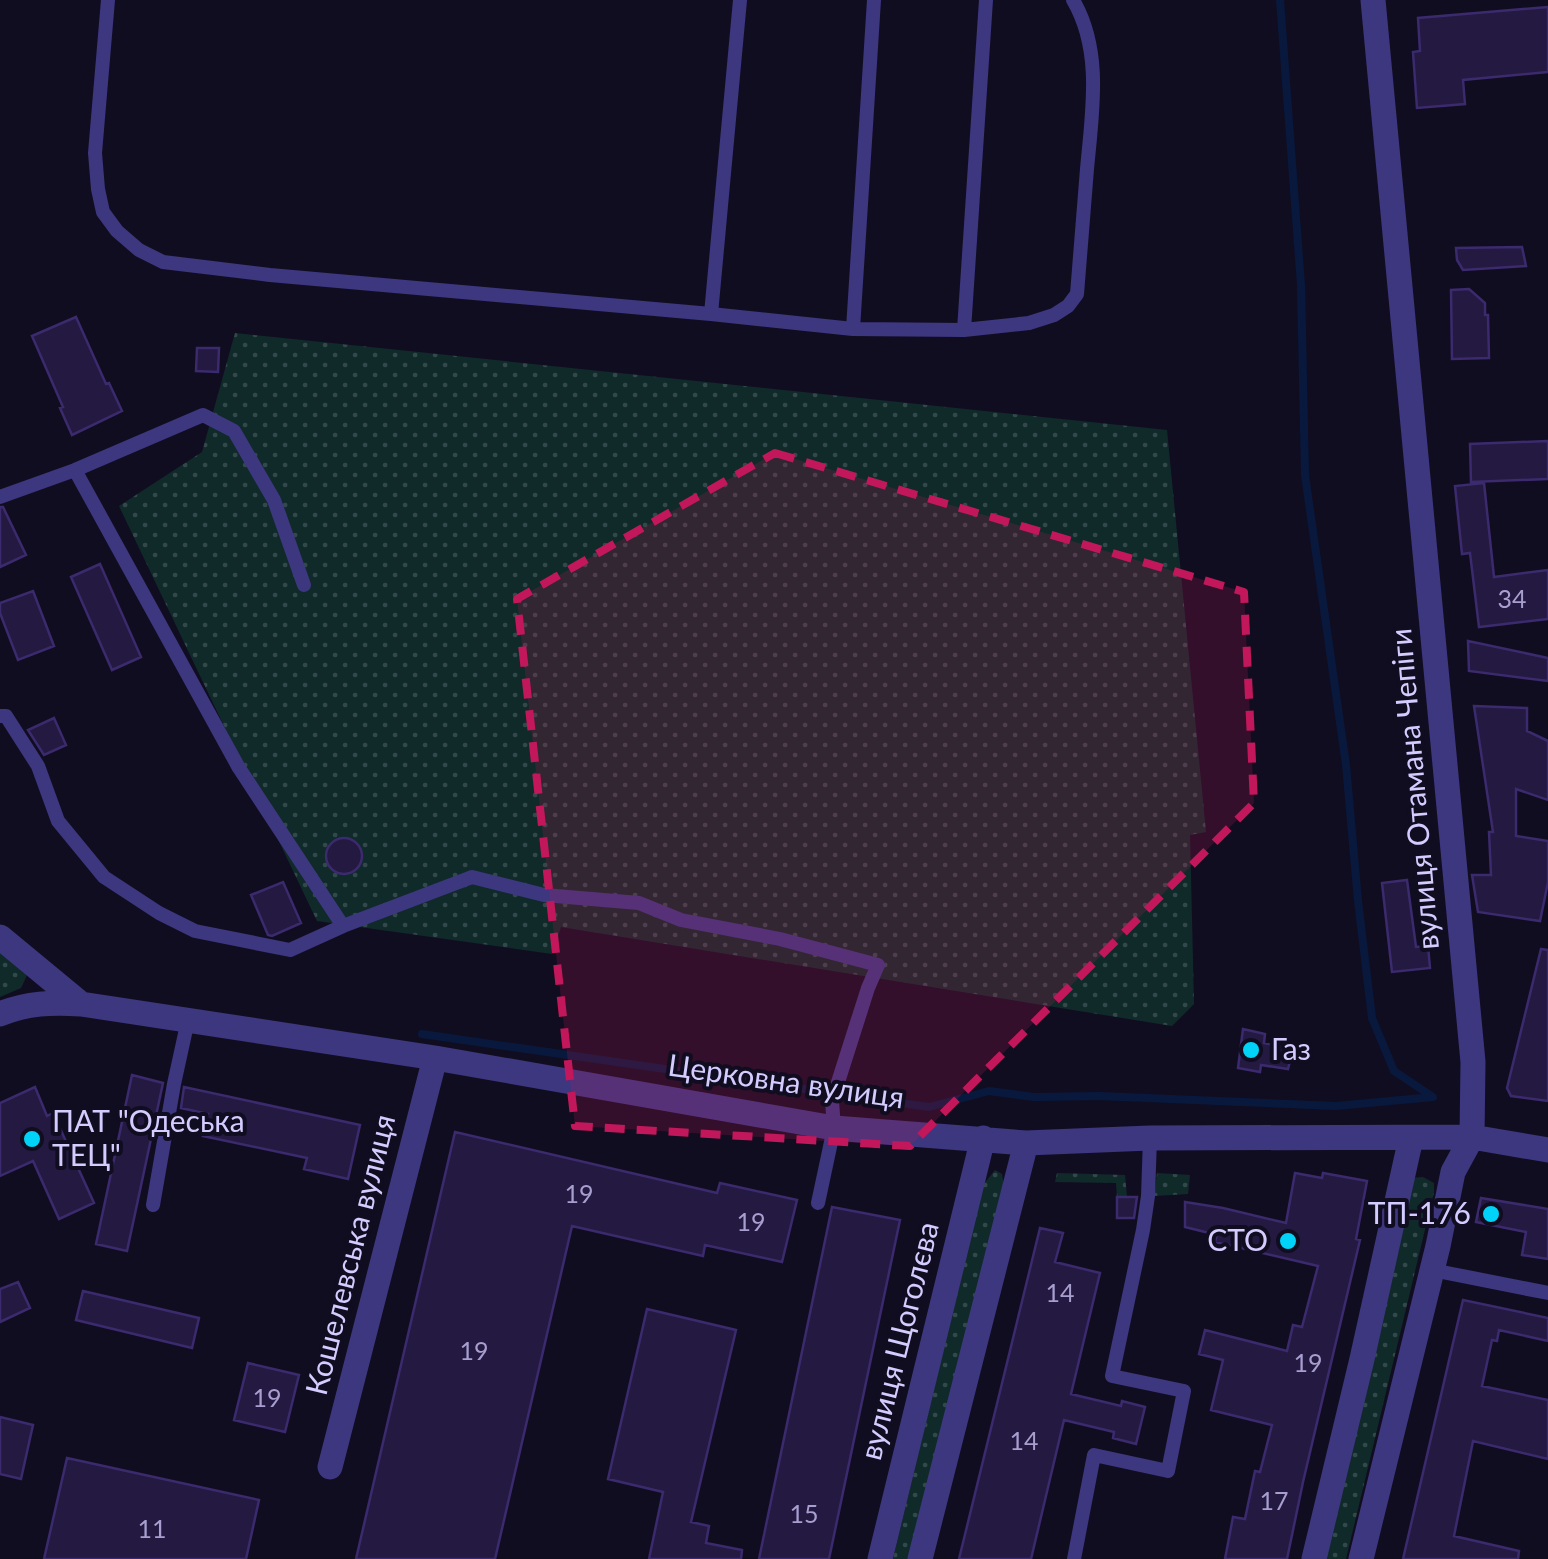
<svg xmlns="http://www.w3.org/2000/svg" width="1548" height="1559" font-family="Lato,sans-serif">
<style>
.green{fill:url(#green-dots)}
.lines{fill:none;stroke-linecap:round;stroke-linejoin:round}
.stream{stroke:#09193d;stroke-width:8}
.building{fill:#231941;stroke:#3b2a6d;stroke-width:2.5}
.service{stroke:#3d3780;stroke-width:14}
.minor{stroke:#3d3780;stroke-width:25}
.marked{fill:#c2185b;fill-opacity:0.2;stroke:#c2185b;stroke-width:8;stroke-dasharray:20 12;stroke-linejoin:round}
.poi-dot{fill:#00d3f7;stroke:#110d20;stroke-width:4}
.labels{text-anchor:middle;stroke-width:8;stroke-linejoin:round;paint-order:stroke}
.number-label{font-size:25px;fill:#a89fd0}
.street-label{font-size:30px;fill:#d4ccff;stroke:#110d20}
.poi-label{font-size:30px;fill:#d4ccff;stroke:#110d20;text-anchor:start}
</style>
<defs>
<pattern id="green-dots" width="8" height="8" patternUnits="userSpaceOnUse" patternTransform="scale(2.5)"><rect width="8" height="8" fill="#102a2a"/><path d="M2 2h.1M6 6h.1" fill="none" stroke="#32484a" stroke-width="1.8" stroke-linecap="round"/></pattern>
</defs>
<rect width="100%" height="100%" fill="#110d20"/>
<path class="green" d="M235,333L1167,430L1206,832L1190,835L1194,1004L1172,1026L561,927L552,954L317,921L119,506L202,452Z
M0,948L24,967L27,975L21,988L0,997Z
M995,1170L1002,1174L1004,1187L915,1559H893L983,1185Z
M1057,1173L1125,1175L1127,1197H1117L1116,1183L1055,1182Z
M1157,1173L1190,1175L1188,1194L1154,1196Z
M1423,1177L1434,1183V1192L1346,1559H1319L1410,1178Z"/>
<g class="lines">
<path class="stream" d="M422,1034L929,1107L989,1091L1034,1097L1099,1096L1336,1106L1433,1097L1394,1071L1372,1018L1358,901L1346,765L1305,475L1301,285L1280,0"/>
</g>
<path class="building" d="M1548,7V72L1463,80L1465,104L1417,108L1413,52L1420,51L1418,18Z
M1522,247L1526,266L1463,270L1457,260L1456,248Z
M1469,289L1485,303V315H1488L1489,358L1452,359L1451,290Z
M76,317L106,384L109,383L122,411L72,435L60,408L63,407L32,336Z
M197,348H219L218,372L196,371Z
M1548,441V479L1471,482L1470,444Z
M1484,483L1494,577L1548,570V619L1479,627L1470,553L1462,554L1455,486Z
M0,507H3L26,555L0,567Z
M100,564L141,657L112,670L71,577Z
M33,591L54,646L18,660L0,613V603Z
M1468,641L1548,658V681L1469,671Z
M1474,706L1527,708V731L1548,741V800L1516,789V836L1548,841V882L1540,921L1478,912L1472,875H1491L1489,832H1493Z
M54,718L66,745L44,755L28,730Z
M326 856a18 18 0 1 1 36 0a18 18 0 1 1-36 0Z
M1407,880L1416,947L1428,946L1430,968L1392,972L1382,883Z
M283,882L301,923L272,936L268,935L251,895Z
M1541,949L1548,950V1101L1511,1096L1507,1088Z
M1243,1029L1265,1034L1264,1043L1293,1049L1288,1069L1261,1065L1260,1072L1238,1068Z
M132,1075L163,1083L127,1251L96,1244Z
M35,1087L47,1116L53,1113L94,1203L59,1219L33,1161L0,1176V1103Z
M184,1087L360,1125L348,1179L304,1169L307,1158L203,1136L208,1114L181,1108Z
M455,1132L717,1193L720,1183L797,1200L782,1262L705,1245L703,1256L572,1226L495,1559H356Z
M1295,1173L1322,1178L1323,1173L1367,1181L1356,1239L1360,1240L1303,1482L1287,1559H1225L1233,1517L1245,1519L1255,1471L1260,1472L1272,1425L1211,1410L1223,1360L1199,1354L1205,1330L1287,1351L1293,1325L1302,1327L1318,1266L1215,1242L1217,1235L1185,1227V1202L1223,1208L1286,1223Z
M1117,1197H1137L1134,1218H1117Z
M1481,1198L1548,1209V1259L1522,1255L1526,1232L1476,1222Z
M832,1207L900,1220L873,1349L829,1559H759Z
M1040,1228L1063,1233L1055,1262L1100,1273L1071,1394L1121,1406L1122,1401L1145,1407L1136,1444L1113,1438L1114,1432L1064,1420L1031,1559H959Z
M18,1282L30,1308L0,1322V1289Z
M83,1291L199,1318L192,1348L76,1320Z
M1463,1300L1548,1318V1341L1499,1330L1497,1341L1492,1340L1482,1386L1548,1400V1459L1473,1441L1454,1536L1519,1551L1518,1559H1403Z
M647,1309L736,1330L691,1522L709,1526L706,1543L742,1550L741,1559H649L663,1492L608,1479Z
M248,1363L299,1375L285,1432L234,1420Z
M0,1417L33,1425L21,1479L0,1474Z
M67,1458L259,1500L246,1559H44Z"/>
<g class="lines">
<path class="service" d="M108,0L95,153L98,189L103,212L117,231L139,250L163,262L270,275L711,314L853,329L964,330L1029,323L1054,315L1068,306L1077,294C1080,252 1084,211 1087,169C1092,113 1103,51 1073,0
M711,314L740,0
M853,329L874,0
M964,330L986,0
M0,497L75,470
M304,585L274,500L234,431L203,415L75,470L239,768L343,926L472,877L544,895L639,903L681,920L780,939L878,965L868,988L832,1101L834,1128L818,1203
M0,716H6L38,766L58,821L104,877L159,913L195,931L290,950L343,926
M153,1205L174,1084L188,1020
M1432,1270L1548,1293
M1074,1559L1094,1455L1168,1471L1184,1391L1112,1376L1143,1230L1148,1196L1150,1138"/>
<path class="minor" d="M0,937L81,1004
M0,1014C27,1003 52,1002 81,1004L435,1058L834,1128L1026,1143L1150,1138L1472,1137L1548,1150
M330,1467L435,1058
M880,1559L983,1138
M920,1559L1026,1143
M1314,1559L1362,1359L1411,1138
M1361,1559L1438,1246L1453,1172L1472,1137L1473,1062L1373,0"/>
</g>
<path class="marked" d="M775,453L1244,592L1254,803L910,1146L575,1126L517,599Z"/>
<g class="poi-dot">
<circle cx="1251" cy="1050" r="10"/>
<circle cx="32" cy="1139" r="10"/>
<circle cx="1491" cy="1214" r="10"/>
<circle cx="1288" cy="1241" r="10"/>
</g>
<g class="labels">
<g class="number-label">
<text x="1512" y="608">34</text>
<text x="579" y="1203">19</text>
<text x="751" y="1231">19</text>
<text x="1060" y="1302">14</text>
<text x="474" y="1360">19</text>
<text x="1308" y="1372">19</text>
<text x="267" y="1407">19</text>
<text x="1024" y="1450">14</text>
<text x="1274" y="1510">17</text>
<text x="804" y="1523">15</text>
<text x="152" y="1538">11</text>
</g>
<g class="street-label">
<text transform="translate(1415 789) rotate(-95)" y="10">вулиця Отамана Чепіги</text>
<text transform="translate(786 1082) rotate(8)" y="10">Церковна вулиця</text>
<text transform="translate(351 1255) rotate(-76)" y="10">Кошелевська вулиця</text>
<text transform="translate(900 1341) rotate(-76)" y="10">вулиця Щоголєва</text>
</g>
<g class="poi-label">
<text x="1271" y="1060">Газ</text>
<text x="52" y="1132">ПАТ "Одеська<tspan x="52" dy="34">ТЕЦ"</tspan></text>
<text x="1471" y="1224" text-anchor="end">ТП-176</text>
<text x="1268" y="1251" text-anchor="end">СТО</text>
</g>
</g>
</svg>
